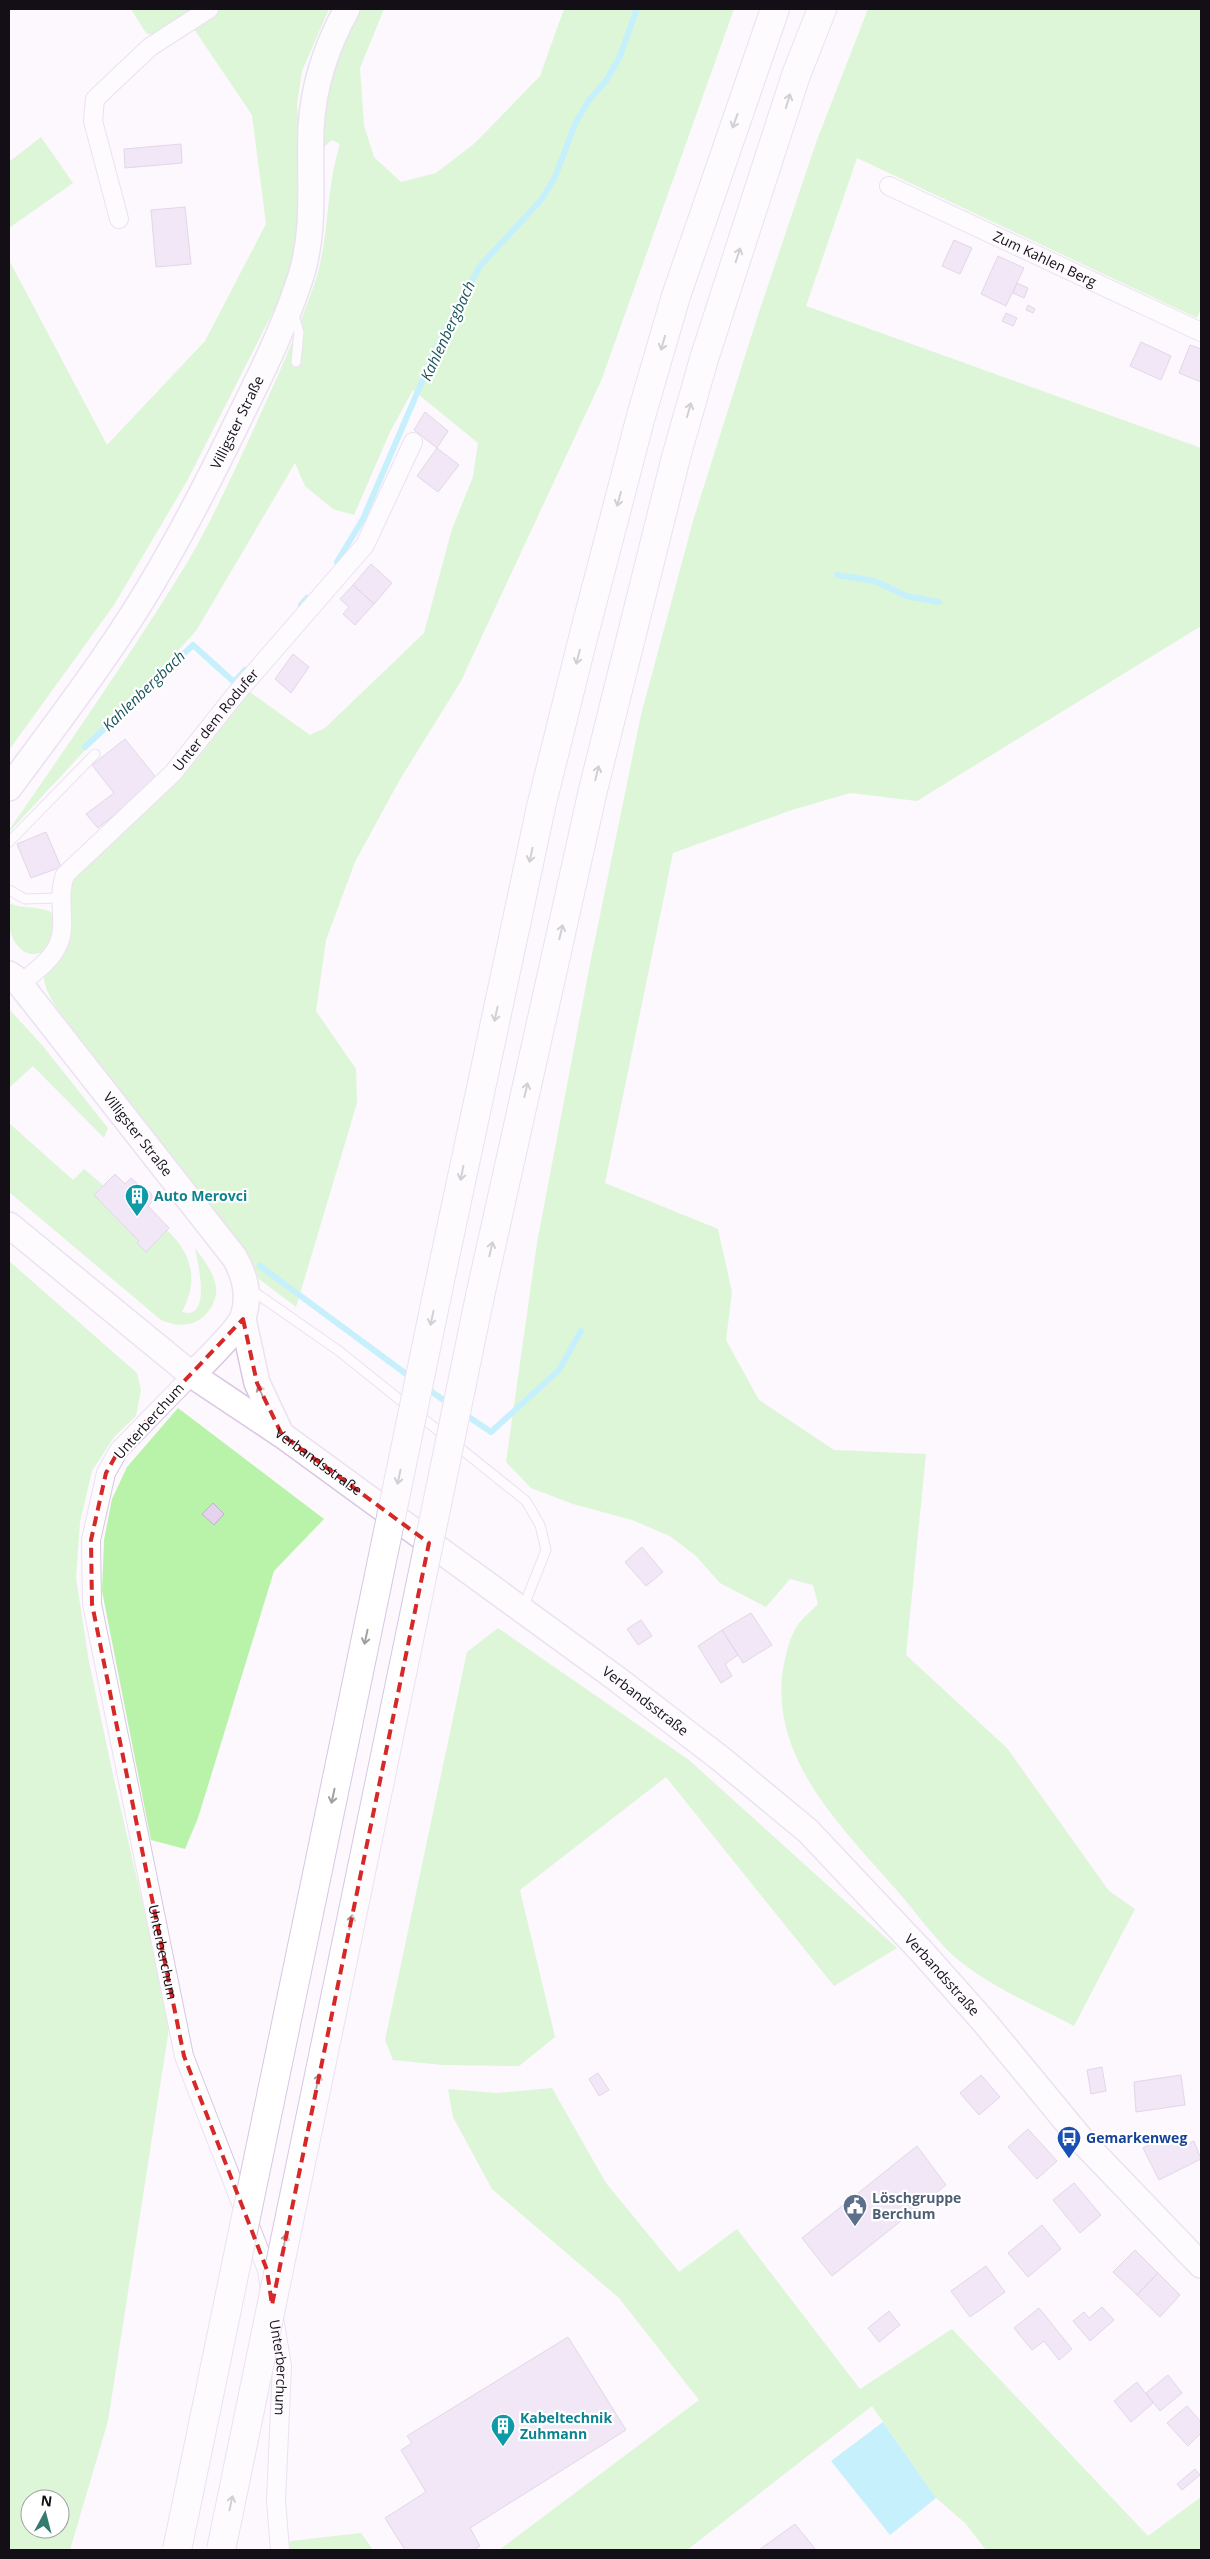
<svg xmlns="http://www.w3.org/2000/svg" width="1210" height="2559" font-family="'Open Sans',sans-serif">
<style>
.green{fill:#b9f3a9;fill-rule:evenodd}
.water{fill:#85e9fa}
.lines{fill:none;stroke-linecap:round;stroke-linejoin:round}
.stream{stroke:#85e9fa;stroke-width:6}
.building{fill:#e4d2ef;stroke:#c1afcc}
.lane-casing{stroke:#d8c6e3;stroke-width:11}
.street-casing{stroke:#d8c6e3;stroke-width:20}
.secondary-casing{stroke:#d8c6e3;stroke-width:28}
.highway-casing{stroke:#d8c6e3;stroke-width:30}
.lane{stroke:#fff;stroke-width:9}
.street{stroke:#fff;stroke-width:18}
.secondary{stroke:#fff;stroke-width:25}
.highway{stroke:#fff;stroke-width:28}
.highway-bridge-casing{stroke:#d8c6e3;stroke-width:30;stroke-linecap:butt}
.highway-bridge{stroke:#fff;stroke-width:28}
.oneway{stroke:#a19fa2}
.marked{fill:none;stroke:#d62828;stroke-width:4;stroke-dasharray:10 6;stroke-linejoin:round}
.labels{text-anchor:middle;stroke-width:4.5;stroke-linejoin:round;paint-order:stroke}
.street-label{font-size:14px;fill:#140e17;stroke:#fff}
.culture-label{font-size:14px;font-weight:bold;fill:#0d838f;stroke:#fff;text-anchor:start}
.transit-label{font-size:14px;font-weight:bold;fill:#164399;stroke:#fff;text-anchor:start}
.service-label{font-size:14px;font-weight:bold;fill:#4e5e75;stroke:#fff;text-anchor:start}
.water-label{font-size:15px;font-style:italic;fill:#1a545d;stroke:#fff}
</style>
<rect width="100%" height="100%" fill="#fcf8fe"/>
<path class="green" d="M131,9H199L153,35L146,33Z
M209,9H329L302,71L297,104L304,192L293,260L280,298L187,481L114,605L9,750V260L107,445L205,341L266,224L252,115L190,23Z
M357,9H384L360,68L364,125L374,157L401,182L436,173L475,143L540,76L564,9H734L601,381L461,681L399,781L355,862L326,940L316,1011L356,1069L357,1103L296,1307L259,1279L250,1257L58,1010C51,998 43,988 44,974L64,889L247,690L310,735L325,728L424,633L452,529L473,477L478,443L413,390L390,432L354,515L333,509L305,486L295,463L196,631L9,832V830C70,742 131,654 187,563C211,522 231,478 251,435C274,385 296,336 314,285C330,239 325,190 340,144L332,140L323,148L330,64Z
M868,9H1201V308L1197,318L857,158L806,306L1201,448V626L917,801L850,793L792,810L673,853L605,1183L718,1229L732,1292L726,1340L759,1400L834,1450L926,1454L906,1655L1007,1748L1109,1891L1135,1909L1074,2026C1034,2005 991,1987 956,1958C935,1940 911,1905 891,1884C838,1823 770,1757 783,1669C786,1654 790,1635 799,1623C805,1616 812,1610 818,1604L813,1585L790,1579L766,1607L720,1583L696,1556L670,1536L632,1520L573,1504L531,1488L506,1462L537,1243L589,969L641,715L693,521L758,315L817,140Z
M41,137L73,183L9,228V162Z
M9,903C23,910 37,905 51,912C71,946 22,979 9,927C7,919 9,910 9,903Z
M9,1009L42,1045L108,1128L104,1138L33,1066L9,1088Z
M9,1123L73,1180L84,1169L103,1185L94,1195L139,1241L137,1243L146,1252L167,1230C192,1254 199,1280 182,1312C212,1321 198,1264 195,1248C204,1260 214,1273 216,1287C217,1293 215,1300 212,1306C200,1326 181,1329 161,1320L9,1192Z
M9,1261L137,1373L141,1390L136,1416L114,1437L92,1471L80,1522L76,1578L89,1662L113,1775L170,2022L108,2421L70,2550H9ZM30,2499H60V2529H30Z
M178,1408L324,1519L274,1571L198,1818L185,1849L151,1840L102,1591L104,1540L112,1499L127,1467Z
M498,1628L689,1760L897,1948L834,1986L666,1777L520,1890L555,2037L519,2066L443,2065L393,2060L385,2040L467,1652Z
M552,2088L606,2183L679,2272L737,2229L860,2389L952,2329L1148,2536L1201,2497V2550H986L965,2523L936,2498L872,2406L687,2550H499L699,2400L619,2298L492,2189L453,2117L448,2089L497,2093Z
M361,2533L373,2550H290V2541Z"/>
<path class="water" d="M883,2422L936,2498L890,2535L831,2461Z"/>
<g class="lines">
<path class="stream" d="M337,562L363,519L436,349L458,306L480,266L542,199L555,177L575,124L589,100L606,81L620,56L637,9
M837,575L875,581L906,596L939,602
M301,605L307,598
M85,747L193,645L234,682L245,670
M260,1266L413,1379
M426,1388L451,1405
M463,1413L491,1432L559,1370L581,1331"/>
</g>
<path class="building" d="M181,144L182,163L125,168L124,149Z
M185,207L191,264L156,267L151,210Z
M954,240L972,248L960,274L942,266Z
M998,256L1024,268L1006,306L981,294Z
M1017,283L1028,288L1024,298L1013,293Z
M1028,305L1035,309L1033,313L1026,310Z
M1006,313L1017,318L1013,326L1002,321Z
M1141,342L1171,356L1161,380L1130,366Z
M1190,345L1201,349V382L1179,373Z
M425,412L448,431L437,448L414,430Z
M437,448L459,465L438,492L417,476Z
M371,564L392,583L374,604L353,585Z
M353,585L374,604L355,625L343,614L349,607L340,599Z
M293,654L309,667L291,693L275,679Z
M125,739L158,780L98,828L86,814L114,793L92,765Z
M46,832L61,867L31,878L17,844Z
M115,1174L125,1184L131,1178L140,1186L134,1192L139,1197L146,1189L151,1193L153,1201L148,1206L169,1228L146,1252L137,1243L139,1241L94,1195Z
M213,1503L224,1514L214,1525L202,1514Z
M642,1547L663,1572L646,1586L625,1562Z
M751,1613L772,1645L743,1663L722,1630Z
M641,1620L652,1636L638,1645L627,1629Z
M722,1630L738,1655L725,1664L732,1676L721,1683L698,1646Z
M1102,2067L1106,2091L1091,2094L1087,2070Z
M598,2073L609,2090L599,2096L589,2079Z
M981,2075L1000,2097L979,2115L960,2093Z
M1181,2075L1185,2105L1136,2112L1134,2082Z
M1028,2129L1057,2161L1037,2179L1008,2147Z
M1171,2133L1179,2148L1194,2141L1201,2159L1159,2180L1143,2148Z
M917,2146L946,2185L832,2276L802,2238Z
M1074,2183L1101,2215L1080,2233L1053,2200Z
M1042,2225L1061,2249L1028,2277L1008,2253Z
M1135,2250L1158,2273L1137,2295L1113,2272Z
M986,2266L1005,2292L970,2317L951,2291Z
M1158,2273L1180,2295L1160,2317L1137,2295Z
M1102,2307L1114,2320L1090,2341L1073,2321L1084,2312L1089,2318Z
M1039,2308L1072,2349L1059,2360L1044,2341L1032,2350L1014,2328Z
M889,2311L900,2325L879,2342L868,2328Z
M568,2337L626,2430L470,2528L480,2546L474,2550H405L385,2518L426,2492L401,2450L412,2443L407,2436Z
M1168,2375L1182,2393L1160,2411L1146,2393Z
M1137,2382L1153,2403L1131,2422L1114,2401Z
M1187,2406L1201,2422V2433L1188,2446L1167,2423Z
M1195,2469L1200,2475L1182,2490L1177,2484Z
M795,2524L816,2550H759Z"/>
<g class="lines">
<defs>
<path id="lane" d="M293,313L299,332L296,362
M9,842L95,754
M9,890L25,899L60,898
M250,1289L339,1351L526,1501L540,1525L546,1550L523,1608"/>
<g id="street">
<path id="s1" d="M889,186L1201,332"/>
<path d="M119,219L93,121L95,99L150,47L209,9"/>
<path id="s2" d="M19,985C32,974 51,961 58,945C68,925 56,899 65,875L173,773L235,695L365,545L413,442"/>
<path id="s3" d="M192,1375L119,1450L106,1473L91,1540L92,1604L184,2056L267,2270L270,2290"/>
<path id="s4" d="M274,2318L282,2366L276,2500L280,2550"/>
</g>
<g id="secondary">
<path id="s5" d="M9,788C62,716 118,644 162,566C188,521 212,474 235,427C259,378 284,329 301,276C316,227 309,179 311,129C313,87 327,45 347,9"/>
<path id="s6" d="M9,974L16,979L235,1258C245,1276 250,1297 243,1317C238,1330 203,1364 192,1375"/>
<path id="s7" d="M9,1225L192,1375L282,1435L617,1679L721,1759L808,1831L923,1953L986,2024L1085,2144L1201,2265"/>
<path d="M243,1319L257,1383L281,1434"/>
</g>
<path id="highway" d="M442,1271L541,807L582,642L641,416L676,296L775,9
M480,1296L593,790L676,457L704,359L796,75L822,9"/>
</defs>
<use href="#lane" class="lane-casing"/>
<use href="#street" class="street-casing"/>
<use href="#secondary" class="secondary-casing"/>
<use href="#highway" class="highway-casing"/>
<use href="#lane" class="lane"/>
<use href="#street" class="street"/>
<use href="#secondary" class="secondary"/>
<use href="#highway" class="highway"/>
<defs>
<path id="highway-bridge" d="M177,2550L442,1271
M221,2550L480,1296"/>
</defs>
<use href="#highway-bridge" class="highway-bridge-casing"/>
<use href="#highway-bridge" class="highway-bridge"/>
</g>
<defs><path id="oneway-shaft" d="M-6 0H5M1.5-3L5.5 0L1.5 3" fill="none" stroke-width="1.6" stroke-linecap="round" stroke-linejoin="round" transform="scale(1.25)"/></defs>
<g class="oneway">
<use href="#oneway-shaft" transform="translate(788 101) rotate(-73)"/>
<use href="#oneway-shaft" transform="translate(735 121) rotate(110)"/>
<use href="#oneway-shaft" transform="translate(738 255) rotate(-72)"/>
<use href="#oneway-shaft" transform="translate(663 343) rotate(106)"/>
<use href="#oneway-shaft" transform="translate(689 410) rotate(-74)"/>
<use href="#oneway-shaft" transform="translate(619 499) rotate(105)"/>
<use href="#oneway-shaft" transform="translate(578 657) rotate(104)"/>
<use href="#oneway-shaft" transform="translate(597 773) rotate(-76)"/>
<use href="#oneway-shaft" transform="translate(531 855) rotate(102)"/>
<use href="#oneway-shaft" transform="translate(561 932) rotate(-77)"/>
<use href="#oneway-shaft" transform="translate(496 1014) rotate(102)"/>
<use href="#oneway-shaft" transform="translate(526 1090) rotate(-77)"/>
<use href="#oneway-shaft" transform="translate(462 1173) rotate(101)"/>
<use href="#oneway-shaft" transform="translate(491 1249) rotate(-77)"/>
<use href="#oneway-shaft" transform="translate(432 1318) rotate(102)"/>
<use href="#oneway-shaft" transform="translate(261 1392) rotate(-113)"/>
<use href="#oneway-shaft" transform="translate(399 1477) rotate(102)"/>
<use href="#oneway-shaft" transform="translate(366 1637) rotate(102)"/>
<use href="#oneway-shaft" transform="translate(333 1796) rotate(102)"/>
<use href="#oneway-shaft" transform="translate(351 1922) rotate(-78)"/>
<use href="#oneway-shaft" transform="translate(318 2081) rotate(-78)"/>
<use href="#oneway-shaft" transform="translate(285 2241) rotate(-78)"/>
<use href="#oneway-shaft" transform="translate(231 2503) rotate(-78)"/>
</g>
<path d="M0 0H1210V2559H0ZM243,1319L257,1383L282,1435L429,1543L272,2305L267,2270L184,2056L92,1604L91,1540L106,1473L119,1450Z" fill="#fcf8fe" fill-opacity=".55" fill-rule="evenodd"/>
<path class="marked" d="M243,1319L257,1383L282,1435L429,1543L272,2305L267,2270L184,2056L92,1604L91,1540L106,1473L119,1450Z"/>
<defs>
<symbol id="building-pin" viewBox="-11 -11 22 30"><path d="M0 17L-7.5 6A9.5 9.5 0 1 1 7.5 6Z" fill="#0f9aa8" stroke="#fff"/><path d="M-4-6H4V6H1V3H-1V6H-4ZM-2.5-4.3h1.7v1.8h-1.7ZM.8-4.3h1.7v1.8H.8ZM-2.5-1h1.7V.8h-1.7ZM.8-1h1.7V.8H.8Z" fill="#fff"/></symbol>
<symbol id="bus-pin" viewBox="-11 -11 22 30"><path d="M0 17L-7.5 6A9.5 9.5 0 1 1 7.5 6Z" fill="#1a4fb4" stroke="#fff"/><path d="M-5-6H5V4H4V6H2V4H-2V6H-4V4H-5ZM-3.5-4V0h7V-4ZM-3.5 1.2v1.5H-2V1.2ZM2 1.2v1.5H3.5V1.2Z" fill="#fff"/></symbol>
<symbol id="civic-pin" viewBox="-11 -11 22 30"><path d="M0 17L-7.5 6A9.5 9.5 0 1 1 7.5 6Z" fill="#5c6f8a" stroke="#fff"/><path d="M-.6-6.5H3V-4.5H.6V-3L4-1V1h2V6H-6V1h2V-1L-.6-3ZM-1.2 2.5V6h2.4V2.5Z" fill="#fff"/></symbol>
</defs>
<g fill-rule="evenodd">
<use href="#building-pin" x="123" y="1182" width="28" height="38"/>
<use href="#bus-pin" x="1055" y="2124" width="28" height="38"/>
<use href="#civic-pin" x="841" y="2192" width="28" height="38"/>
<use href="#building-pin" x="489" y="2412" width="28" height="38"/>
</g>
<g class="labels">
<g class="street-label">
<text dy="5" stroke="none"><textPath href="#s1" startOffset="172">Zum Kahlen Berg</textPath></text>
<text dy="5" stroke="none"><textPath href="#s5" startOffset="432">Villigster Straße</textPath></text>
<text dy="5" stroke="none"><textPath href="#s2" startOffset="344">Unter dem Rodufer</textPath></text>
<text dy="5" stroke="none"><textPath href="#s6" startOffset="206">Villigster Straße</textPath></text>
<text transform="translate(149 1421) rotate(-48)" y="5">Unterberchum</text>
<text dy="5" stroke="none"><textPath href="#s7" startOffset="390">Verbandsstraße</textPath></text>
<text dy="5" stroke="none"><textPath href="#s7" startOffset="795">Verbandsstraße</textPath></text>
<text dy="5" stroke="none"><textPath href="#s3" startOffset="619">Unterberchum</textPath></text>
<text dy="5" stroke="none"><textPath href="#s7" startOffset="1200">Verbandsstraße</textPath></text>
<text dy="5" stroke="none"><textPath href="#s4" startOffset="50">Unterberchum</textPath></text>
</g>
<g class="culture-label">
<text x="154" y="1201">Auto Merovci</text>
<text x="520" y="2423">Kabeltechnik<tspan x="520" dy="16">Zuhmann</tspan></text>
</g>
<g class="transit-label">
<text x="1086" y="2143">Gemarkenweg</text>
</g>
<g class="service-label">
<text x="872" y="2203">Löschgruppe<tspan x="872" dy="16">Berchum</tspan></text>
</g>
<g class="water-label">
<text transform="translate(448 331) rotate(-65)" y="5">Kahlenbergbach</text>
<text transform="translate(144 691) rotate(-44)" y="5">Kahlenbergbach</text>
</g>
</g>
<rect width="1210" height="2559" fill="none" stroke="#140e17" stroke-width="20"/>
<g transform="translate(45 2514) rotate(7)"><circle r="24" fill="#ffffff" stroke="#a19fa2"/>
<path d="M0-4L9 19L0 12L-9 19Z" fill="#357a6e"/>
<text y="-8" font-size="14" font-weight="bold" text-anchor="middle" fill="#140e17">N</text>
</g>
</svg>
